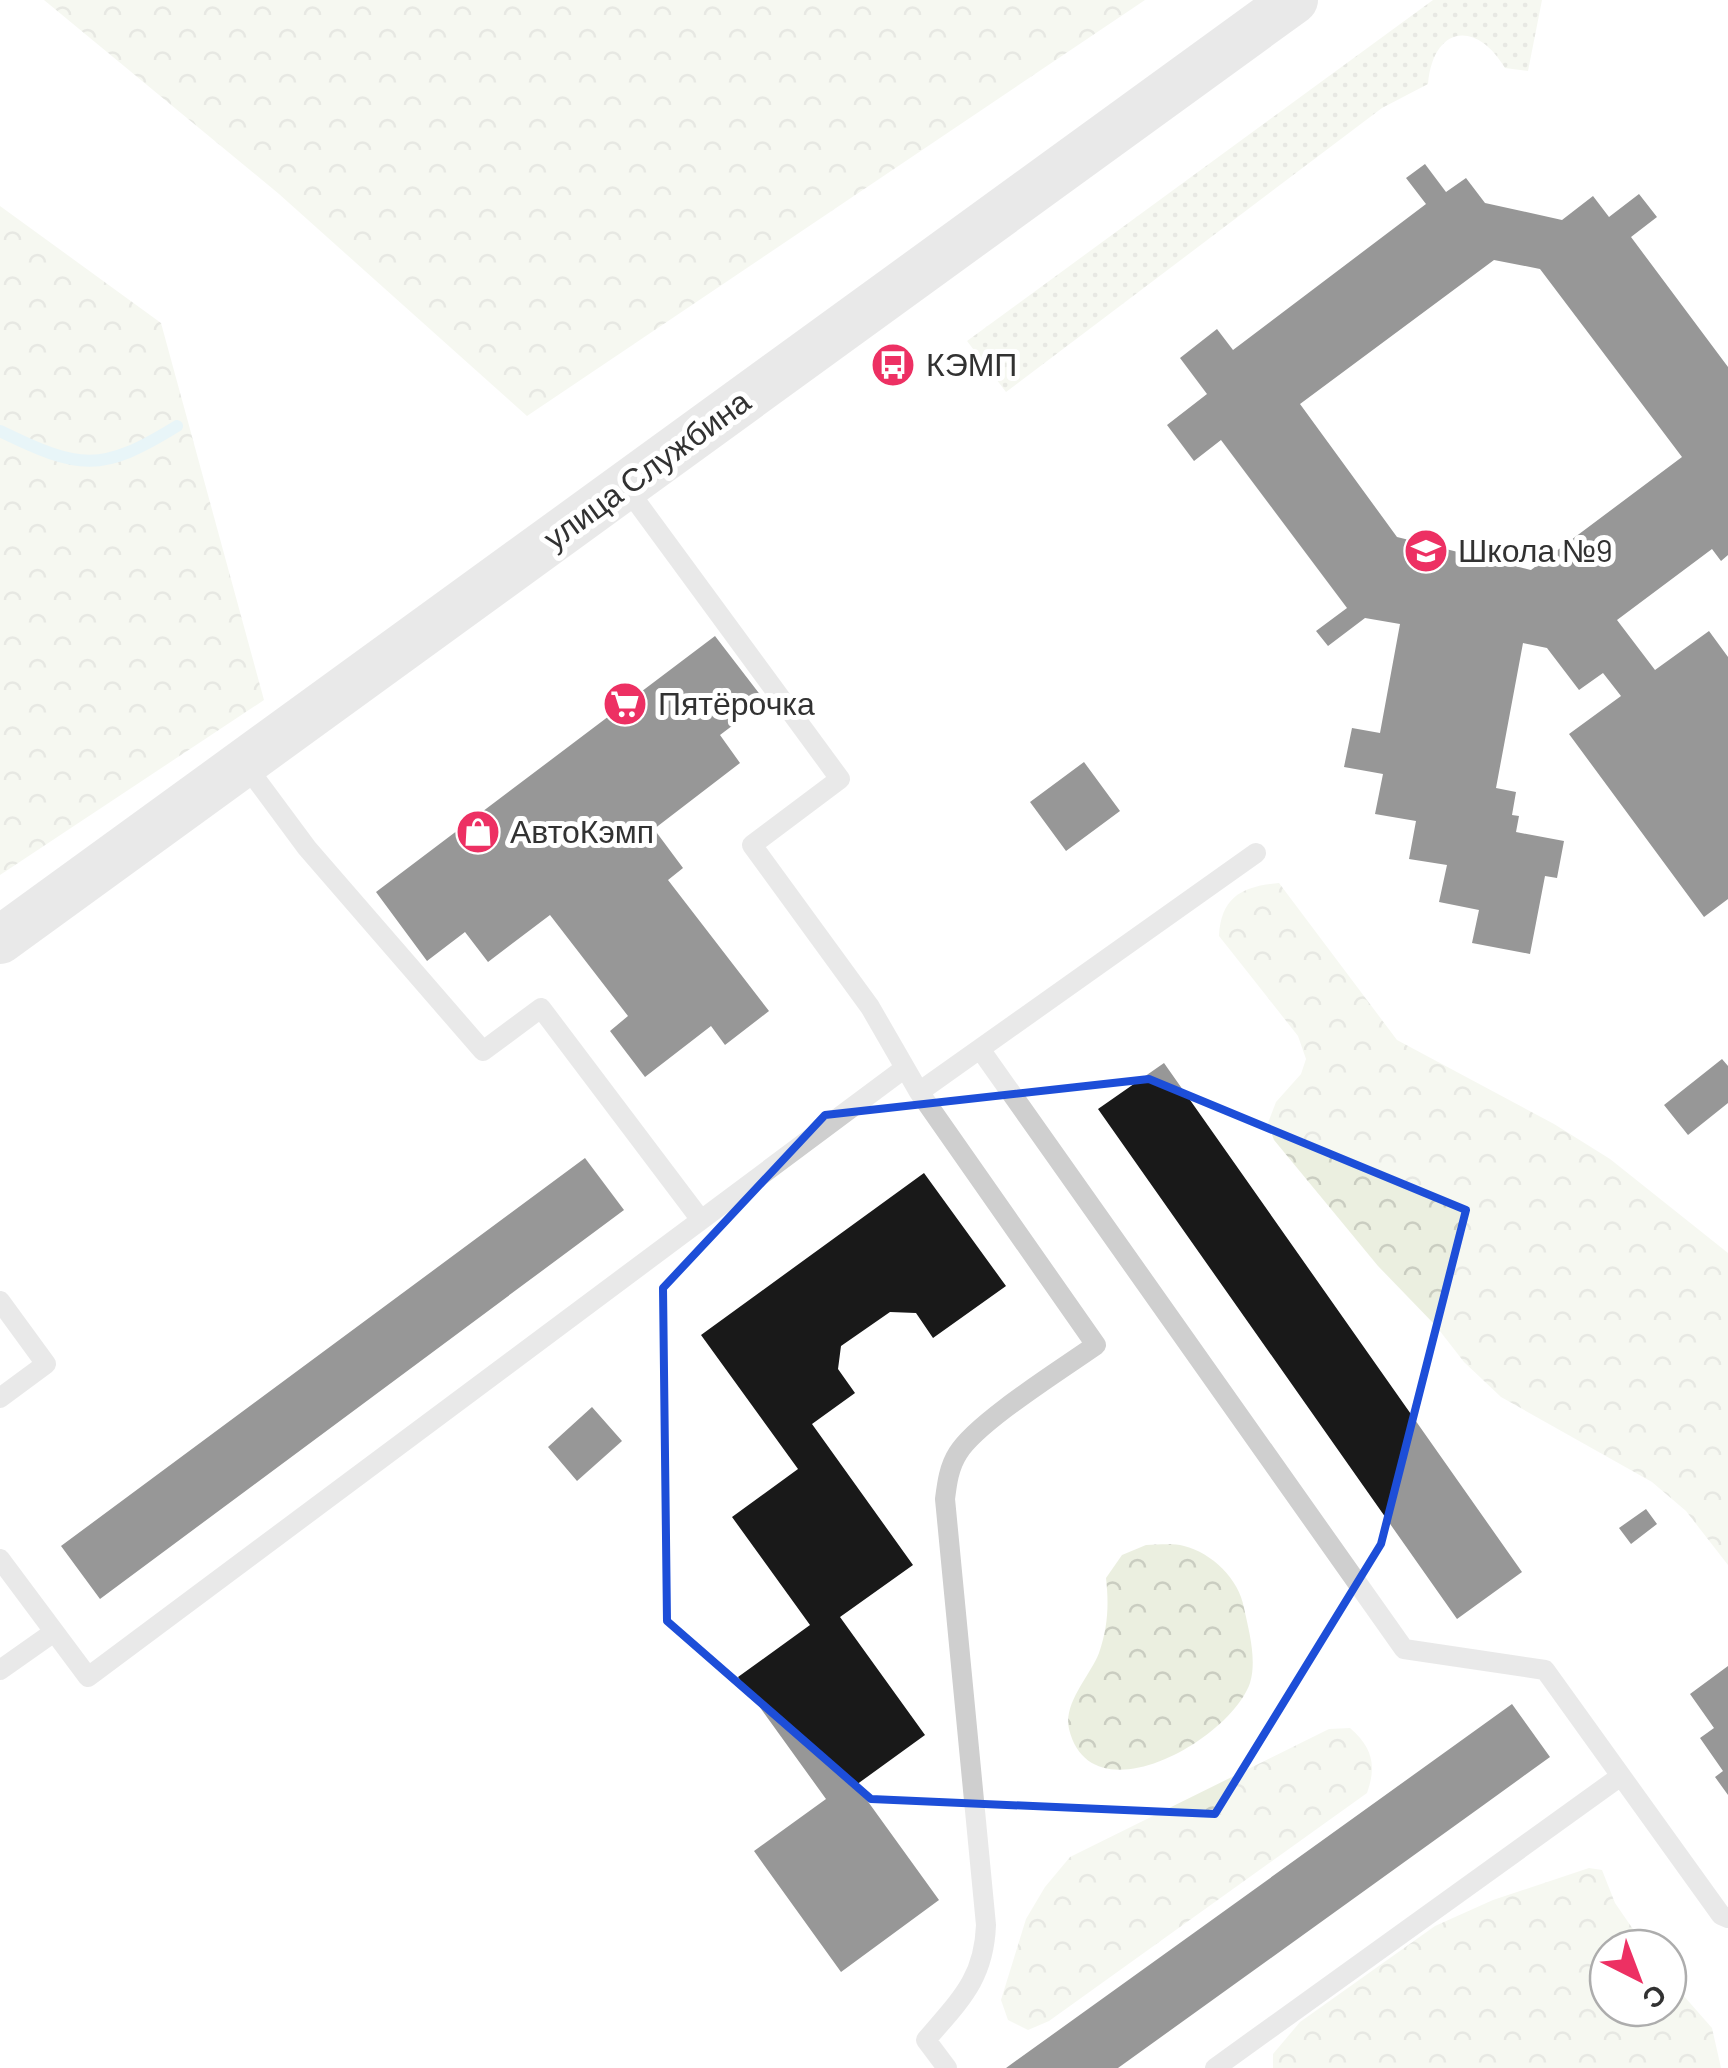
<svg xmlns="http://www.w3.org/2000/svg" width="1728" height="2068" font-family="Barlow,sans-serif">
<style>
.grass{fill:url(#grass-dots)}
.forest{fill:url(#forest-crowns)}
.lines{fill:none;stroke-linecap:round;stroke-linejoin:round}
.stream{stroke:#cce8ef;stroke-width:12}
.building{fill:#191919;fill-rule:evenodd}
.service{stroke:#cfcfcf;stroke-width:20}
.tertiary{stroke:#cfcfcf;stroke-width:48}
.marked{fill:none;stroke:#1d4ed8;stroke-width:8;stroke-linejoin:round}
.labels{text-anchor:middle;stroke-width:10;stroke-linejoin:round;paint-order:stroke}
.poi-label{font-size:32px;fill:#323232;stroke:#fff;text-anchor:start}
.street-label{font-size:32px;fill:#323232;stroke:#fff}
</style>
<defs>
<pattern id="grass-dots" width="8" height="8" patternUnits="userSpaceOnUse" patternTransform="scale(2.5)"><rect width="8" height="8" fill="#ebefe0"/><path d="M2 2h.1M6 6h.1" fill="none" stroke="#cacdc1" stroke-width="1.8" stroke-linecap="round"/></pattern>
<pattern id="forest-crowns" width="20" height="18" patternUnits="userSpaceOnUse" patternTransform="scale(2.5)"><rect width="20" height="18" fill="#ebefe0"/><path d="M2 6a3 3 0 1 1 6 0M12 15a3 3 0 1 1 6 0" fill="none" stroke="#cacdc1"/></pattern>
</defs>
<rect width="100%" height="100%" fill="#fff"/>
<path class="grass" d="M1433,0H1542L1528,71L1505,68C1476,19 1433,26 1428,84L1382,108L1006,392L967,341Z"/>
<path class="forest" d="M44,0H1145L527,416L279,194Z
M0,206L161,323L264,700L0,875Z
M1279,883L1397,1040L1554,1124L1610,1159L1728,1253V1565L1686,1511L1652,1482L1501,1397L1464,1362L1436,1326L1378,1266L1274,1140L1268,1123L1276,1102L1301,1074L1306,1059L1298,1036L1219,936C1221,897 1242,886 1279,883Z
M1146,1545C1158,1545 1172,1543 1184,1546C1212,1553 1239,1579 1244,1608C1249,1631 1257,1660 1250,1683C1230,1740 1091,1819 1069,1729C1063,1703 1090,1676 1099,1653C1108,1627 1109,1604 1106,1578L1122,1555Z
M1350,1728C1372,1747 1377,1765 1367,1793L1049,2021L1028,2030L1008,2020L1001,2000L1026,1919L1045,1887L1070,1857L1329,1729Z
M1589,1868L1602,1870L1615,1903L1646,1948H1608V2008H1668V1978L1712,2028L1721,2068H1273V2054L1300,2022L1435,1926L1493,1900Z"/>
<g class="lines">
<path class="stream" d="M0,431C80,470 101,473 177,426"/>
</g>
<path class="building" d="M1425,164L1446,192L1466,178L1485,203L1562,220L1593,196L1609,217L1639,194L1657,217L1631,237L1728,367V555L1721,561L1712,549L1617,620L1655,670L1709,631L1728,657V899L1704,917L1569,734L1621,696L1603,673L1579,690L1547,648L1523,643L1496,788L1516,792L1512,815L1519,816L1516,832L1564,841L1557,878L1545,876L1530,954L1472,943L1479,910L1439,902L1447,865L1409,859L1416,821L1375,814L1383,774L1344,767L1352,728L1380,733L1400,624L1365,618L1328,646L1316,631L1347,608L1221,440L1194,461L1167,425L1207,394L1180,358L1217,329L1233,350L1426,204L1406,178ZM1494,260L1540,269L1682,457L1531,570L1397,537L1300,404Z
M715,636L765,701L720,735L740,763L654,829L683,868L668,880L769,1011L725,1045L711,1026L645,1077L610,1031L628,1016L550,915L488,962L465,932L427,961L376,892Z
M1084,762L1120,811L1066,851L1030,802Z
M1722,1059L1728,1066V1103L1688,1135L1664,1105Z
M1164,1063L1522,1572L1457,1619L1098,1109Z
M585,1158L624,1210L100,1599L61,1546Z
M924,1173L1006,1286L933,1338L916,1313L890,1312L841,1346L838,1369L855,1393L812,1424L913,1565L840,1617L925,1735L856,1785L939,1900L841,1972L754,1851L826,1799L738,1677L810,1625L732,1517L798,1469L701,1335Z
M592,1407L622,1441L577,1481L548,1447Z
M1646,1509L1657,1524L1631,1544L1619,1528Z
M1728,1666V1795L1715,1777L1723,1771L1700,1738L1714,1728L1690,1694Z
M1512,1704L1550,1757L1485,1804L1118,2068H1006Z"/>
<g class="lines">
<path class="service" d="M625,486L840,779L752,845L870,1007L919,1092L1256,853
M244,763L307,848L483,1051L541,1008L701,1220
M980,1049L1404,1649L1545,1670L1721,1915L1728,1918
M919,1092L1096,1345C1062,1369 977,1422 958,1453C949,1467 947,1483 945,1499L986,1925C984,1979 960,2000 926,2040L947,2068
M0,1301L46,1364L0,1398
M0,1559L88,1677L905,1068
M0,1670L54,1632
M1215,2068L1621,1776"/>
<path class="tertiary" d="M0,940L1294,0"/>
</g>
<path d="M0 0H1728V2068H0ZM1149,1079L1466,1210L1381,1544L1215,1814L871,1799L667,1621L663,1288L825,1115Z" fill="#fff" fill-opacity=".55" fill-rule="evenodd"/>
<path class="marked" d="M1149,1079L1466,1210L1381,1544L1215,1814L871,1799L667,1621L663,1288L825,1115Z"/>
<defs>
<symbol id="bus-disc" viewBox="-11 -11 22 22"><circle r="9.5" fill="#ed3063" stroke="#fff"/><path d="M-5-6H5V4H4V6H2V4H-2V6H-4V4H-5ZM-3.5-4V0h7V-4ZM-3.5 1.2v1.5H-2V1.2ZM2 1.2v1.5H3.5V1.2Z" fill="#fff"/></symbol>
<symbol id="school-disc" viewBox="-11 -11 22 22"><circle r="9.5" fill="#ed3063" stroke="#fff"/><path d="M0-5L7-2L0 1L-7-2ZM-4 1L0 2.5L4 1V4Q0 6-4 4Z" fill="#fff"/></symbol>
<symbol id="supermarket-disc" viewBox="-11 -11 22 22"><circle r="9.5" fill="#ed3063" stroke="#fff"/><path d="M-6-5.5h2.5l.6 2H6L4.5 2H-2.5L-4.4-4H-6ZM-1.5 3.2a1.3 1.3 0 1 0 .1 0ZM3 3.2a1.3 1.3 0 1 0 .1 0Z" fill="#fff"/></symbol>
<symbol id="shop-disc" viewBox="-11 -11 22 22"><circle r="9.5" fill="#ed3063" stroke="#fff"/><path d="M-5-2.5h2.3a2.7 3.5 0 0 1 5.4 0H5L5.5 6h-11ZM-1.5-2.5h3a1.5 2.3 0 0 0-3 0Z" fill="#fff"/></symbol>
</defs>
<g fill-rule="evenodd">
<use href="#bus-disc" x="868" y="340" width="50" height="50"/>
<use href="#school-disc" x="1401" y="526" width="50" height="50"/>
<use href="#supermarket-disc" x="600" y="679" width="50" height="50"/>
<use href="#shop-disc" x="453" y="807" width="50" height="50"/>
</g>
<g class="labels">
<g class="poi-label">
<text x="926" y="376">КЭМП</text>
<text x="1458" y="562">Школа №9</text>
<text x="658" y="715">Пятёрочка</text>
<text x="510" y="843">АвтоКэмп</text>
</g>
<g class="street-label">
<text transform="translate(647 470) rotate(-36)" y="11">улица Службина</text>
</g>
</g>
<g transform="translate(1638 1978) rotate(138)"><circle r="48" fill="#ffffff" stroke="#adadad" stroke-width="2.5"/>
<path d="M0-8L18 38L0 25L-18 38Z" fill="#ed3063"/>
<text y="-15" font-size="28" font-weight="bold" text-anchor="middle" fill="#323232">С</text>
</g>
</svg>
